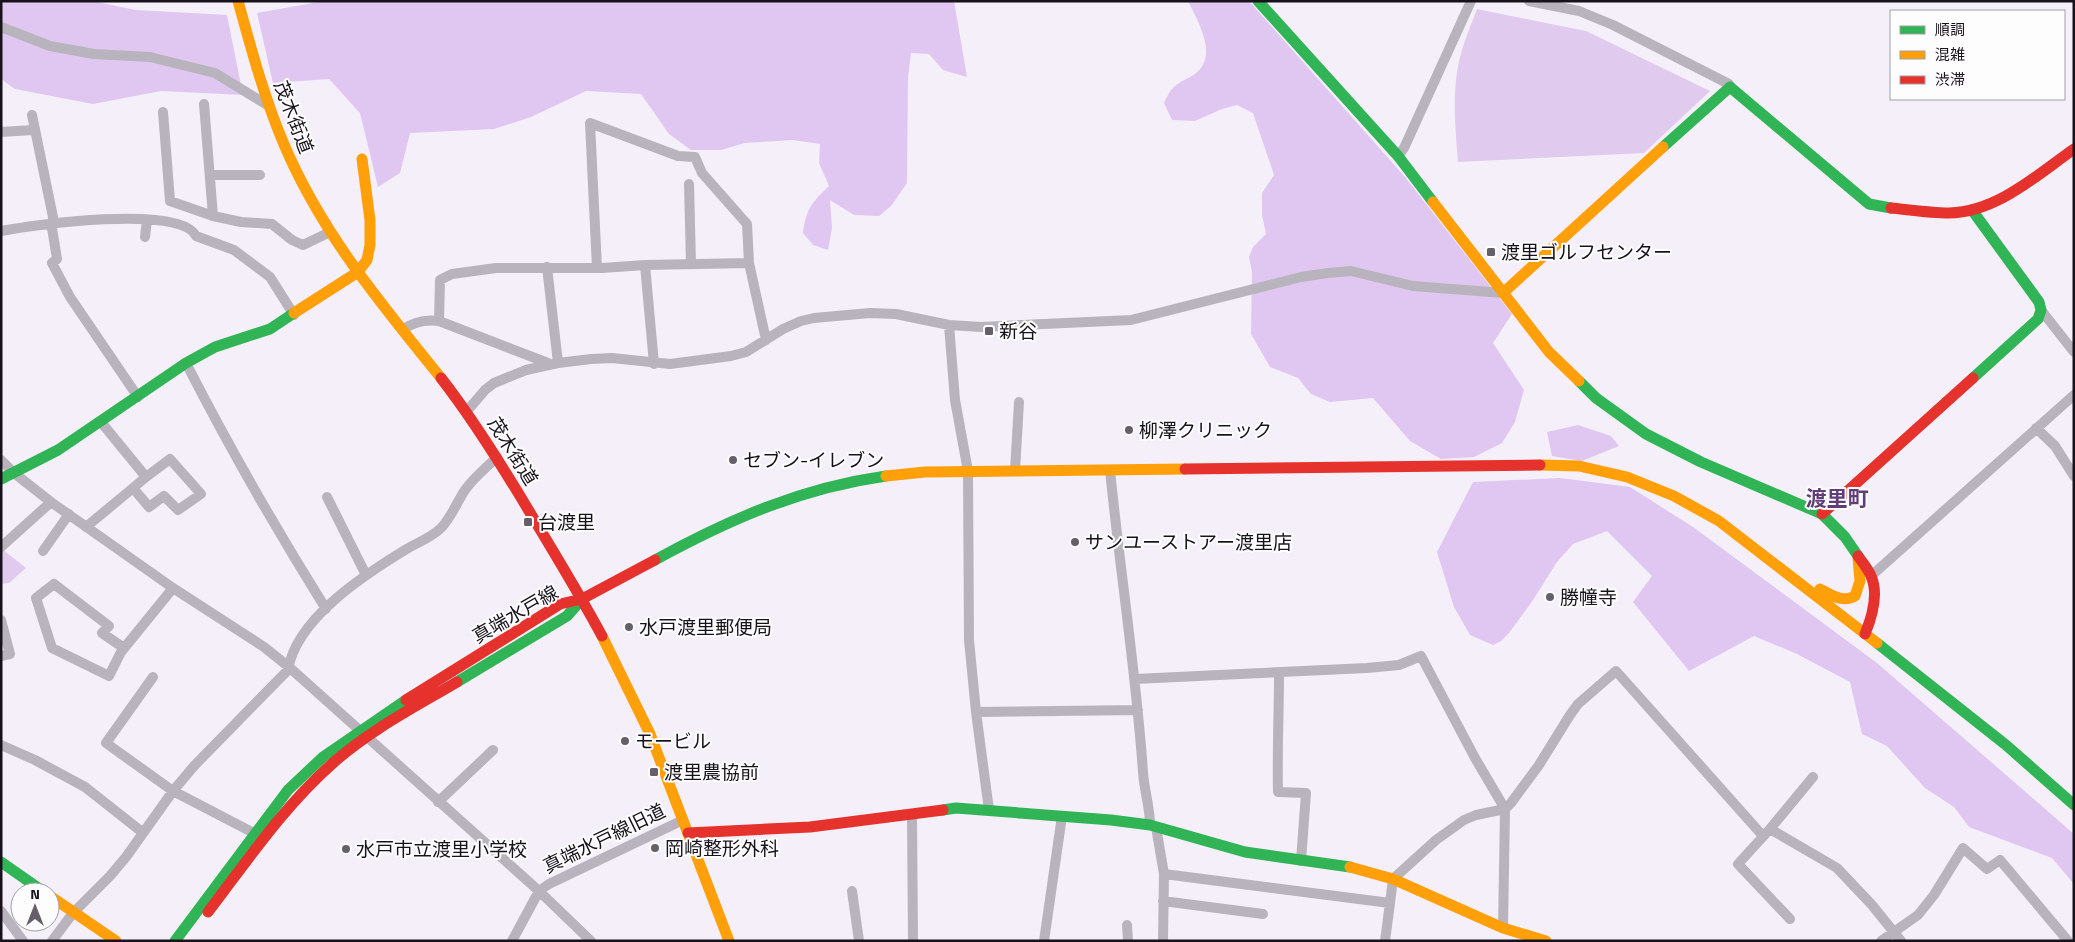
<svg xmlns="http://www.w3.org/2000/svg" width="2075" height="942" font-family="'Titillium Web','Noto Sans JP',sans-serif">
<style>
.green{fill:#e0cbef}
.forest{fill:#e0c7f1}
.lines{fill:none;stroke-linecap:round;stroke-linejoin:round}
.street{stroke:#b9b3be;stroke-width:10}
.fast{stroke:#30b455;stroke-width:11}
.slow{stroke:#ff9f0a;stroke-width:11}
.jam{stroke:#e5322d;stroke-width:11}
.poi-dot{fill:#655f6a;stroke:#fdfdfd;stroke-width:2}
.labels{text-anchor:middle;stroke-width:4;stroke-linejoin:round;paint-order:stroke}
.street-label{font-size:19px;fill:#18121c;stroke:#fdfdfd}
.poi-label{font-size:19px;fill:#18121c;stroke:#fdfdfd;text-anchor:start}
.quarter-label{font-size:21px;font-weight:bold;fill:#613e78;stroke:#fdfdfd}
</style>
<rect width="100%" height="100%" fill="#f5effa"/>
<path class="green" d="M1477,9L1586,31L1710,91L1644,153L1458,162C1455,126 1451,85 1462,50C1466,36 1472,23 1477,9Z
M2,549L26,568L9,583L1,584Z"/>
<path class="forest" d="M1,1H92L136,10L227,15L243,95L161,91L93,104L15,89L1,79Z
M324,1H954L967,77L943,70L929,54L911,53L908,77L907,183L891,206L879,216L854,215L830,200L832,228L828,250L813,245L803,233C806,209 812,202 829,186L819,163L820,144L792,140L745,143L721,150H691L669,134L641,94L586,91L531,117L494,129L410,133L400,173L378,187L360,113L329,79L273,83L257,13Z
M1188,1H1249L1405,177L1512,314L1493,343L1524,390L1515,422L1502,443L1474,457L1441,459L1410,441L1373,398L1330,402L1311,394L1298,378L1270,367L1251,334L1252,272L1249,257L1253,247L1266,234L1262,215V193L1274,175L1253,113L1237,105L1222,109L1195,121L1172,120L1164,103C1166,99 1169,92 1172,89C1178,82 1188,79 1195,74C1219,55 1198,22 1188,1Z
M1578,425L1611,436L1619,446L1582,461L1552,456L1547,432Z
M1560,478L1630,487L1693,527L1877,663L2074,834V884L2052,858L1969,827L1954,807L1925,788L1887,746L1862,734L1850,682L1797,654L1754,636L1689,671L1633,602L1652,576L1607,531L1573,544L1557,562L1533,600L1509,633L1501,641L1493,645L1470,635L1454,607L1437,552L1473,482Z"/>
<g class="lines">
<path class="street" d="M1529,1L1579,11L1613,25L1729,84L1730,87
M1,27L50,46L94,54L150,57L215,73L269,106
M204,104L213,216
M163,112L170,201L213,216L241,222L272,224L292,240L303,245L330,232
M32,115L53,217L52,228L57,259L52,263L70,297L138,397
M1,132L33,130
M1398,156L1404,148L1471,1
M210,175H260
M689,184L691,264
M1,231C33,225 180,204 196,236L234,250L270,277L294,315
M145,237L147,220
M645,265L654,364
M547,267L558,363
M597,268L590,123L678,156L695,157L702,173L747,224L749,263
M2041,310L2074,352
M439,321L440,280L452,274L496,268H602L645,265L749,263L766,340
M949,325L955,400L968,471L969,640L976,712L989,810
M402,330C413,322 425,319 439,321L548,363L549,365
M186,363C229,447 276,529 326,609
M467,411L485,390L494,383L526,370L558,363L591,359L612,358L670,364L731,356L746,352L783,329L801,321L814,318L870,313L896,314L949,325L981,327L1131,320L1301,277L1328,273L1351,271L1413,286L1503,293
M101,422L146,477L170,459L201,494L178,510L164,496L149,507L133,488L146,477
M2036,428L2055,446L2074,476
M1,460L14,473L51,502L173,588L264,647L289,667L539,891L591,941
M1110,470C1120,571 1136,671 1143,772C1144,790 1150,807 1150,825
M1015,471L1019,402
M327,497L366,575
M86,527L133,488
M1,547L51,502
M43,551L69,514
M1871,576L2074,395
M1,620L10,654L1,656
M124,648L102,633L109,626L54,584L36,598L52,648L109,676L121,652L173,588
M1279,674C1279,713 1277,752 1278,792L1306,793L1301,861
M153,677L106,743L173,791L254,833
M1135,679L1367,668L1399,665L1421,656L1475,758L1505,809L1503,928
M976,712L1138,710
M1,745L35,760L85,787L142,832
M438,802L493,750
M912,814L913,941
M1156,827L1164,874L1163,941
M1770,829L1837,868L1872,905L1901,941
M1164,874L1390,903L1393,879L1436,840L1464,820L1476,815L1505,809L1511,803L1539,765L1570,715L1578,704L1616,671L1763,836
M852,891L859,941
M1163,901L1263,914
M1,911L23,941
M1790,919L1738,864L1770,829L1813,777
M1127,925L1128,941
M52,941L73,913L110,876L126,857L173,791L194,766L288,670C296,619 364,575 405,550C416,543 431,538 441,528C451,518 457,502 465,490C474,477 486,468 497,457
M512,941L539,891L549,884L683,820
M1044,941L1062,816
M1385,941L1390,903
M1881,941L1918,915L1934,895L1963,848L1987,869L2000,860L2068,941"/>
<path class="fast" d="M1258,1L1398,156L1433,202
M1663,147L1730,87L1869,204L1891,208
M1972,210L2039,302L2041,310L2038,319L1973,378
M1579,381L1596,398L1646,434L1701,462L1822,514L1845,537L1858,556
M1,479L58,450L186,363L215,347L270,329L294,313
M655,560C730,519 801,488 886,476
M1877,643L2006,745L2074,805
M457,682L567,616L582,599
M943,810L956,808L1111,820L1150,825L1245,852L1350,867
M1,862L44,892
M175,941L288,790L323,757L406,700"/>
<path class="slow" d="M238,1C251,48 264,97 283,142C320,231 381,304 441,378
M1433,202L1549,352L1579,381
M1503,293L1663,147
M294,313L358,272L367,260L370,245V220L362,159
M1540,465L1579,466L1627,477L1674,496L1719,521L1877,643
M886,476L925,472L1185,469
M1820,589C1831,595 1843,603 1855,596L1860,581L1858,558
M602,636L650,734L729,941
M1350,867L1393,879L1503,928L1546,941
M50,896L116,941"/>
<path class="jam" d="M1891,208C1910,210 1930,213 1949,213C1997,212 2037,175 2074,149
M441,378C476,423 506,472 535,521C558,559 581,597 602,636
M1185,469L1540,465
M1822,514L1973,378
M1858,556C1862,562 1868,569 1871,576C1879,594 1872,617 1865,634
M406,700L560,604L582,599L655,560
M688,833L810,827L943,810
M208,912C247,861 284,806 333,763C370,730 415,707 457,682"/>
</g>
<g class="poi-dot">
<rect x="1486" y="247" width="10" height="10" rx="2.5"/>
<rect x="984" y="326" width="10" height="10" rx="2.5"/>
<circle cx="1129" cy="430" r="5"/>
<circle cx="733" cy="460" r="5"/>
<rect x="523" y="517" width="10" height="10" rx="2.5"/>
<circle cx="1075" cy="542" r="5"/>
<circle cx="1550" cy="597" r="5"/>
<circle cx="629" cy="627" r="5"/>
<circle cx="625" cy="741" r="5"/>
<rect x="649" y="767" width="10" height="10" rx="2.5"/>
<circle cx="655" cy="848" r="5"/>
<circle cx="346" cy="849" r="5"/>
</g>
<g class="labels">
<g class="street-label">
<text transform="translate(294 117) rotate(69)" y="7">茂木街道</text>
<text transform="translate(513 451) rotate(58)" y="7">茂木街道</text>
<text transform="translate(515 614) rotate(-30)" y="7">真端水戸線</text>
<text transform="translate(604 838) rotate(-26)" y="7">真端水戸線旧道</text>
</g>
<g class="poi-label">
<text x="1501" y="259">渡里ゴルフセンター</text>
<text x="999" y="338">新谷</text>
<text x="1139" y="437">柳澤クリニック</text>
<text x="743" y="467">セブン-イレブン</text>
<text x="538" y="529">台渡里</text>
<text x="1085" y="549">サンユーストアー渡里店</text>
<text x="1560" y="604">勝幢寺</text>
<text x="639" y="634">水戸渡里郵便局</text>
<text x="635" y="748">モービル</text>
<text x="664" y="779">渡里農協前</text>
<text x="665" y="855">岡崎整形外科</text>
<text x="356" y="856">水戸市立渡里小学校</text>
</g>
<g class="quarter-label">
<text x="1837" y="506">渡里町</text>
</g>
</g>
<rect width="2075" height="942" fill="none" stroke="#18121c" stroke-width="5"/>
<rect x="1890" y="10" width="175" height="90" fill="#fdfdfd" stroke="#a19fa3"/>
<rect x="1900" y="26" width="25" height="8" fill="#30b455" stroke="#a19fa3"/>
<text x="1935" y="35" font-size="15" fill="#18121c">順調</text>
<rect x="1900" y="51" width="25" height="8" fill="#ff9f0a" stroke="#a19fa3"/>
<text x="1935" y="60" font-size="15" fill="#18121c">混雑</text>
<rect x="1900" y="76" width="25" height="8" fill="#e5322d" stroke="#a19fa3"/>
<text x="1935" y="85" font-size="15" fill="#18121c">渋滞</text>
<g transform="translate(35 907)"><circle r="24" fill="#fdfdfd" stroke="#a19fa3"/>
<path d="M0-4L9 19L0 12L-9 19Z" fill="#655f6a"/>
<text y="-8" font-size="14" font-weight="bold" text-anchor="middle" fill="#18121c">N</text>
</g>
</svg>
